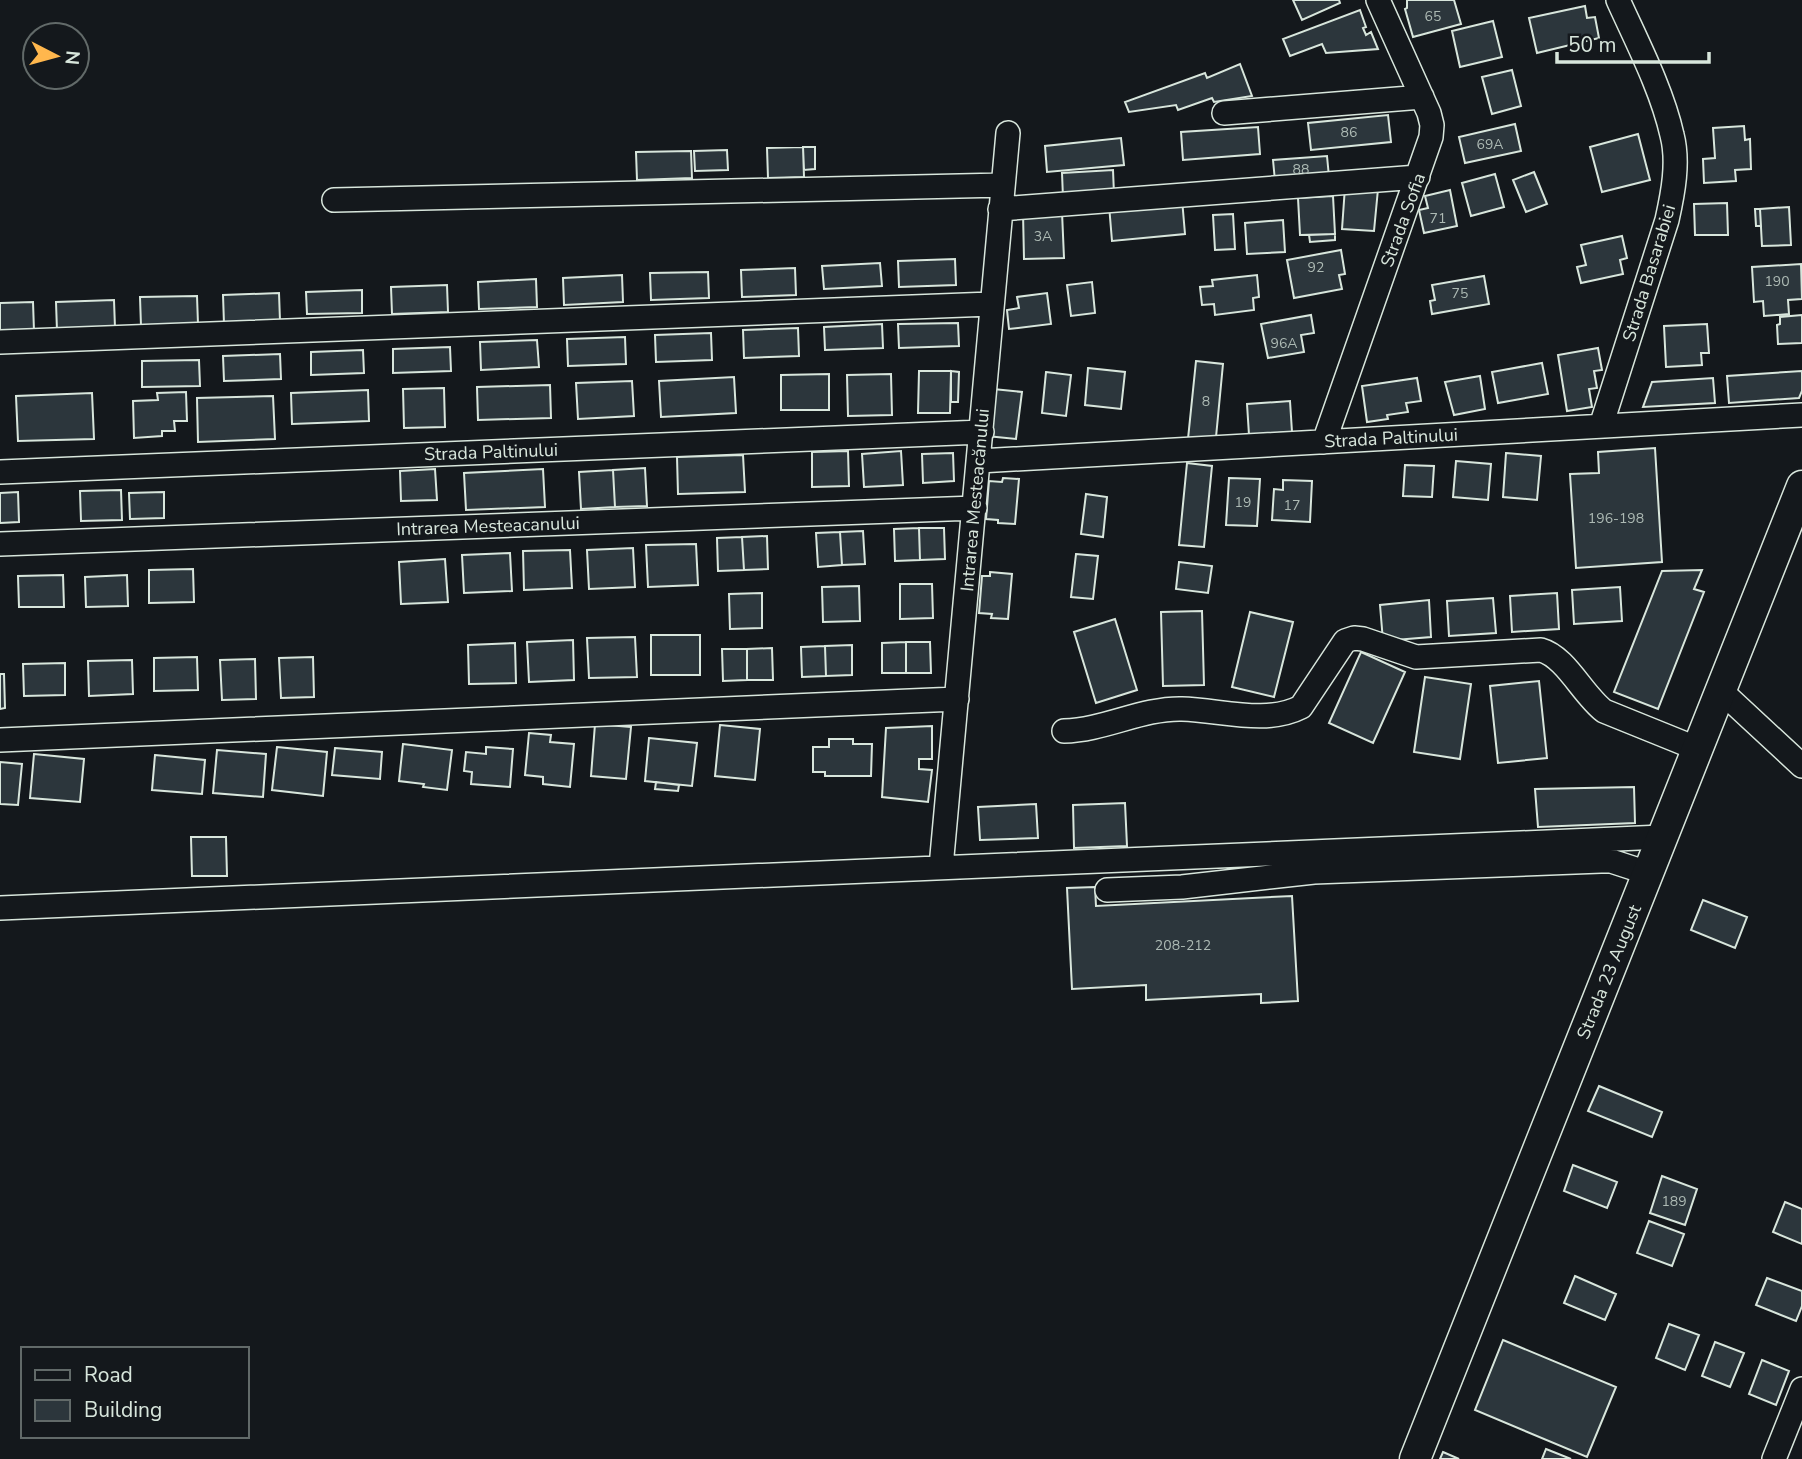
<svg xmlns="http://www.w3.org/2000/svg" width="1802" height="1459" font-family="'Nunito Sans',sans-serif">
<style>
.building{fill:#2c363c;stroke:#d8e6dc;stroke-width:2}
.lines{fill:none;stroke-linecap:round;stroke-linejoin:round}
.minor-casing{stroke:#d8e6dc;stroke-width:26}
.major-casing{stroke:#d8e6dc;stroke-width:33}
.minor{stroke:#14181c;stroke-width:23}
.major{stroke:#14181c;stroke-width:30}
.labels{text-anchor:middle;stroke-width:5;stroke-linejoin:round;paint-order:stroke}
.number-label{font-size:14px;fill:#adbab4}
.street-label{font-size:18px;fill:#d8e6dc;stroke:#14181c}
</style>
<rect width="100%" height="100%" fill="#14181c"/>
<path class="building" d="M1293,0H1339L1340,3L1302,20Z
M1407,0H1454L1461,24L1413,37L1405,9L1407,8Z
M1585,6L1587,18L1595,17L1599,38L1537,53L1529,18Z
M1360,10L1366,27L1363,28L1366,35L1371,32L1378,49L1326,53L1322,44L1290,56L1283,39Z
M1493,21L1502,57L1460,67L1452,31Z
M1240,64L1252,96L1214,102L1212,98L1178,110L1176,105L1129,112L1125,102L1205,73L1207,78Z
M1512,70L1521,106L1492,114L1482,77Z
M1388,115L1391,142L1311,150L1308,123Z
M1515,124L1521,151L1465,163L1459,137Z
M1744,126L1745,140L1750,139L1751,169L1735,170L1736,181L1704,183L1703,159L1715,158L1713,128Z
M1258,127L1260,154L1183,160L1181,132Z
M1638,134L1650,180L1602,192L1590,147Z
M1121,138L1124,165L1047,172L1045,146Z
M803,147H815V169L804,170Z
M803,147L804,177L768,178L767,148Z
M727,150L728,170L695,171L694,151Z
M691,151L692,178L637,180L636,152Z
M1327,156L1329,177L1275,181L1273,160Z
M1113,170L1114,194L1063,198L1062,173Z
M1534,172L1547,204L1526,212L1513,180Z
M1495,174L1504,207L1471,216L1462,183Z
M1345,187L1378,189L1374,231L1342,229Z
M1450,190L1457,226L1424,233L1419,210L1428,208L1425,196Z
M1333,196L1335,234L1300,235L1298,198Z
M1182,199L1185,234L1112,241L1109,205Z
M1727,203L1728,235H1695L1694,204Z
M1789,207L1791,245L1762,246L1760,209Z
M1755,209H1760L1761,226H1756Z
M1062,212L1064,258L1024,259L1023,213Z
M1233,214L1235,249L1215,250L1213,215Z
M1283,220L1285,252L1247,254L1245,223Z
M1335,234V240L1310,242L1309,235Z
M1622,236L1627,258L1620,260L1623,274L1581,283L1577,267L1586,265L1581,245Z
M1341,250L1345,274L1339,275L1342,289L1294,298L1287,260Z
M955,259L956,285L899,287L898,261Z
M880,263L882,286L824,289L822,266Z
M1801,264L1802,299L1788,300L1789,314L1764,316L1763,301L1754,302L1752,267Z
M795,268L796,295L742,297L741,270Z
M708,272L709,298L651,300L650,273Z
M622,275L623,302L564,305L563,278Z
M1257,275L1259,297L1253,298L1254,310L1215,315L1214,304L1202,305L1200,287L1213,286L1212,280Z
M1484,276L1489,304L1432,314L1430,301L1435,300L1432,285Z
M536,279L537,307L479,309L478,282Z
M1092,282L1095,313L1071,316L1067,285Z
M447,285L448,312L392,314L391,287Z
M362,290V313L307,314L306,292Z
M279,293L280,321L224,324L223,295Z
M1047,293L1051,324L1009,329L1007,310L1019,308L1017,297Z
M197,296L198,324L141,326L140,297Z
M114,300L115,328L57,331L56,302Z
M33,302L34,331L0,332V303Z
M1311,315L1314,333L1301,335L1304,352L1268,358L1261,324Z
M1802,315V343L1778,344L1777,325L1780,324V317Z
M958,323L959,346L899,348L898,324Z
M882,324L883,348L825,350L824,327Z
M1707,324L1709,353H1701L1702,365L1666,367L1664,326Z
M798,328L799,356L744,358L743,330Z
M711,333L712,360L656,362L655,335Z
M625,337L626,364L568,366L567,339Z
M537,340L539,367L481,370L480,342Z
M450,347L451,371L393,373V349Z
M1598,348L1602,370L1594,371L1597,388L1589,389L1592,407L1567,411L1558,355Z
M363,350L364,373L311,375V352Z
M280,354L281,379L224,381L223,356Z
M199,360L200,386L142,387V361Z
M1196,361L1223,364L1216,437L1188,439Z
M1542,363L1548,394L1498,403L1492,372Z
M1088,368L1125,372L1121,409L1085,405Z
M919,371H951L950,413H918Z
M951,371L959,372L958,402H951Z
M1802,371V391L1799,398L1729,403L1727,376Z
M1046,372L1071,375L1066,416L1042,413Z
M829,374V410H781V375Z
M891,374L892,415L848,416L847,375Z
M1480,376L1485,409L1454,415L1445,382Z
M734,377L736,413L661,417L659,381Z
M1417,378L1421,401L1406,403L1408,412L1387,415L1388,419L1367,422L1362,386Z
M1713,378L1715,403L1643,407L1652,382Z
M632,381L634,416L578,419L576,383Z
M550,385L551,418L478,420L477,387Z
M444,388L445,427L404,428L403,389Z
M993,389L1022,392L1016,439L987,436Z
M368,390L369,421L292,424L291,393Z
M186,392L187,421H174L175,431H162V436L134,438L133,401L158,400L157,393Z
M92,393L94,439L18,441L16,396Z
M273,396L275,439L198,442L197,398Z
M1290,401L1292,432L1249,435L1247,404Z
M1655,448L1662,562L1576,568L1570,474L1599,473L1598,452Z
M848,451L849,486L812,487V452Z
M901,451L903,485L864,487L862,454Z
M953,453L954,481L923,483L922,454Z
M1506,453L1541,456L1537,500L1503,497Z
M743,455L745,492L678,494L677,457Z
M1456,461L1491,464L1488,500L1453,497Z
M1187,463L1212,466L1204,547L1179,545Z
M1405,465L1434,466L1432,497L1403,496Z
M645,468L647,506L615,507L613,470Z
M435,469L437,500L401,501L400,471Z
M543,469L545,507L466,510L464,473Z
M613,470L615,507L581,509L579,472Z
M1003,478L1019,479L1015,524L998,523V520L986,519L989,481L1002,482Z
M1229,478L1260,479L1257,526L1226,525Z
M1283,480L1312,481L1310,522L1272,520L1274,489L1283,490Z
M121,490L122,520L81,521L80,491Z
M18,492L19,522L0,523V493Z
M164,492V518L130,519L129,493Z
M1086,494L1107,497L1103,537L1081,534Z
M919,528L920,560L895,561L894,529Z
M919,528H944L945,559L920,560Z
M863,531L865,564L842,565L840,532Z
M840,532L842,565L818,567L816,533Z
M767,536L768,569L744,570L742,537Z
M742,537L744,570L718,571L717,538Z
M696,544L698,585L648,587L646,545Z
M633,548L635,587L589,589L587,550Z
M570,550L572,588L524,590L523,551Z
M510,553L512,591L464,593L462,555Z
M1076,554L1098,556L1093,599L1071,597Z
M445,559L448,602L401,604L399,562Z
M1179,562L1212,566L1208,593L1176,589Z
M193,569L194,602L149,603V570Z
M1702,570L1694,589L1704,592L1658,709L1614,692L1662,571Z
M990,572L1012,574L1008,619L991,618L992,614L979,613L982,576H990Z
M63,575L64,607H19L18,576Z
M127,575L128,606L86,607L85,577Z
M900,584H932L933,618L900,619Z
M859,586L860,621L823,622L822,587Z
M1620,587L1622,621L1574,624L1572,590Z
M762,593V628L730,629L729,594Z
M1557,593L1559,629L1512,632L1510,596Z
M1493,598L1496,633L1449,636L1447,601Z
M1429,600L1431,637L1383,641L1380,605Z
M1202,611L1204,685L1163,686L1161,612Z
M1250,612L1293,622L1274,697L1232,687Z
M1115,619L1137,690L1096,703L1074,632Z
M651,635H700V675H651Z
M635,637L637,677L589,678L587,638Z
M573,640L574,680L529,682L527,642Z
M906,642V673H882V643Z
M906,642H930L931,673H906Z
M515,643L516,683L469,684L468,645Z
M852,645V675L826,676L825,646Z
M825,646L826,676L802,677L801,647Z
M772,648L773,680H747V649Z
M722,649H747V680L723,681Z
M1361,652L1405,672L1373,743L1329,723Z
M197,657L198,690L154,691V658Z
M313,657L314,697L281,698L279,658Z
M255,659L256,699L222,700L220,660Z
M132,660L133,694L89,696L88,661Z
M65,663V695L24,696L23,664Z
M0,674H4L5,708L0,709Z
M1425,677L1471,684L1460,759L1414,752Z
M1539,681L1547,758L1498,763L1490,686Z
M595,724L631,727L626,779L591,776Z
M720,725L760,729L755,780L715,776Z
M932,726V759H919V769L932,770L928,802L882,797L886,728Z
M529,733L551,735L550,742L574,744L570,787L543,784V777L525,775Z
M649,738L697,743L692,786L645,781Z
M829,739H853V744H872L871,776H825V772H813V747H829Z
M403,744L452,750L447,790L423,787L424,784L399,781Z
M277,747L327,752L323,796L272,790Z
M486,747L513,749L510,787L471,784L472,772L464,771L466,752L486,754Z
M335,748L382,752L380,779L332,775Z
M217,750L266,754L263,797L213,793Z
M34,754L84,759L80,802L30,798Z
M155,755L205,760L202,794L152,790Z
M0,762L22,764L18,805L0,804Z
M656,782L679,785L678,791L655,789Z
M1634,787L1635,823L1538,827L1535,789Z
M1125,803L1127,846L1074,848L1073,805Z
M1036,804L1038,838L980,840L978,807Z
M191,837H226L227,876H192Z
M1095,887L1096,906L1292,896L1298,1001L1261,1003V994L1146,1000V985L1072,989L1067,888Z
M1703,900L1747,917L1735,948L1691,930Z
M1599,1086L1662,1112L1652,1137L1588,1111Z
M1573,1165L1617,1182L1607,1208L1564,1191Z
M1662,1176L1697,1189L1685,1225L1650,1213Z
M1785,1202L1802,1209V1244L1773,1232Z
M1649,1221L1684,1234L1672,1266L1637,1253Z
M1575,1276L1616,1294L1605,1320L1564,1303Z
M1767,1278L1802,1291V1306L1796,1321L1756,1305Z
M1669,1324L1699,1335L1685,1370L1656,1358Z
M1503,1340L1616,1387L1587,1457L1475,1410Z
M1715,1342L1744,1353L1730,1387L1702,1376Z
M1762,1360L1789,1371L1776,1405L1749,1394Z
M1546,1449L1571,1459H1542Z
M1443,1452L1459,1459H1440Z"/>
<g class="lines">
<defs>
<path id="minor" d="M1224,113L1422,97
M334,200L1003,185
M1000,209L1418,177
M0,342L991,304
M1601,426L1667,220C1673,193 1679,162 1672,135C1662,90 1637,42 1618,0
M1324,442L1431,137L1432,125L1429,113L1378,0
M979,461L1802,415
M0,472L982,432
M0,544L975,508
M1720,690L1802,766
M1064,731C1105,730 1142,708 1182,709C1221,710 1266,725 1301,707L1345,641L1354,638L1363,639L1416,657L1541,650C1566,657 1582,694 1604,711L1698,749
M0,740L957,699
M941,867L1008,133
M1107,890L1182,887L1314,872L1601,861H1611L1648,873
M0,908L1662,837
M1774,1459L1802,1389"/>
<path id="major" d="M1415,1459L1802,486"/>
</defs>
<use href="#minor" class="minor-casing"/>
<use href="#major" class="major-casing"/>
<use href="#minor" class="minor"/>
<use href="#major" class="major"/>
</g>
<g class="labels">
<g class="number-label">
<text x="1433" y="21">65</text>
<text x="1349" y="137">86</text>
<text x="1490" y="149">69A</text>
<text x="1301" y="174">88</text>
<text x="1438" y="223">71</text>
<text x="1043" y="241">3A</text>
<text x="1316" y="272">92</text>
<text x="1777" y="286">190</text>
<text x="1460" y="298">75</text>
<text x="1284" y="348">96A</text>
<text x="1206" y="406">8</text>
<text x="1243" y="507">19</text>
<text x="1292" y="510">17</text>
<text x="1616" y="523">196-198</text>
<text x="1183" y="950">208-212</text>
<text x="1674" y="1206">189</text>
</g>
<g class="street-label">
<text transform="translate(1403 220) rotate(-70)" y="6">Strada Sofia</text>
<text transform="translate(1649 273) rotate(-73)" y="6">Strada Basarabiei</text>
<text transform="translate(1391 438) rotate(-3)" y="6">Strada Paltinului</text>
<text transform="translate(491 452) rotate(-2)" y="6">Strada Paltinului</text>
<text transform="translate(975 500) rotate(-85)" y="6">Intrarea Mesteacănului</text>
<text transform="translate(488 526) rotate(-2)" y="6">Intrarea Mesteacanului</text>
<text transform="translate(1609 972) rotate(-68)" y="6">Strada 23 August</text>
</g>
</g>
<rect x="21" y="1347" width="228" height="91" fill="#14181c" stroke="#626a69" stroke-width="2"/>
<rect x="35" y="1370" width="35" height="10" fill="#14181c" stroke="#626a69" stroke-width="2"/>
<text x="84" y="1382" font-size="21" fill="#d8e6dc">Road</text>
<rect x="35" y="1400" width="35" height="21" fill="#2c363c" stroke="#626a69" stroke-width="2"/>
<text x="84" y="1417" font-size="21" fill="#d8e6dc">Building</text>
<g transform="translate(56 56) rotate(96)"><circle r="33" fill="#14181c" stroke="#626a69" stroke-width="2"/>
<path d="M0-5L12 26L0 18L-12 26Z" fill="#ffb74d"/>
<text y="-10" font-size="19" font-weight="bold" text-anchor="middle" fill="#d8e6dc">N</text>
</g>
<path d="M1557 52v10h152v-10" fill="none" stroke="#d8e6dc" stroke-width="3.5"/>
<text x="1568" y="52" font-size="21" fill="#d8e6dc" stroke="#14181c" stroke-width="5" paint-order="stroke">50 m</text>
</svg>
